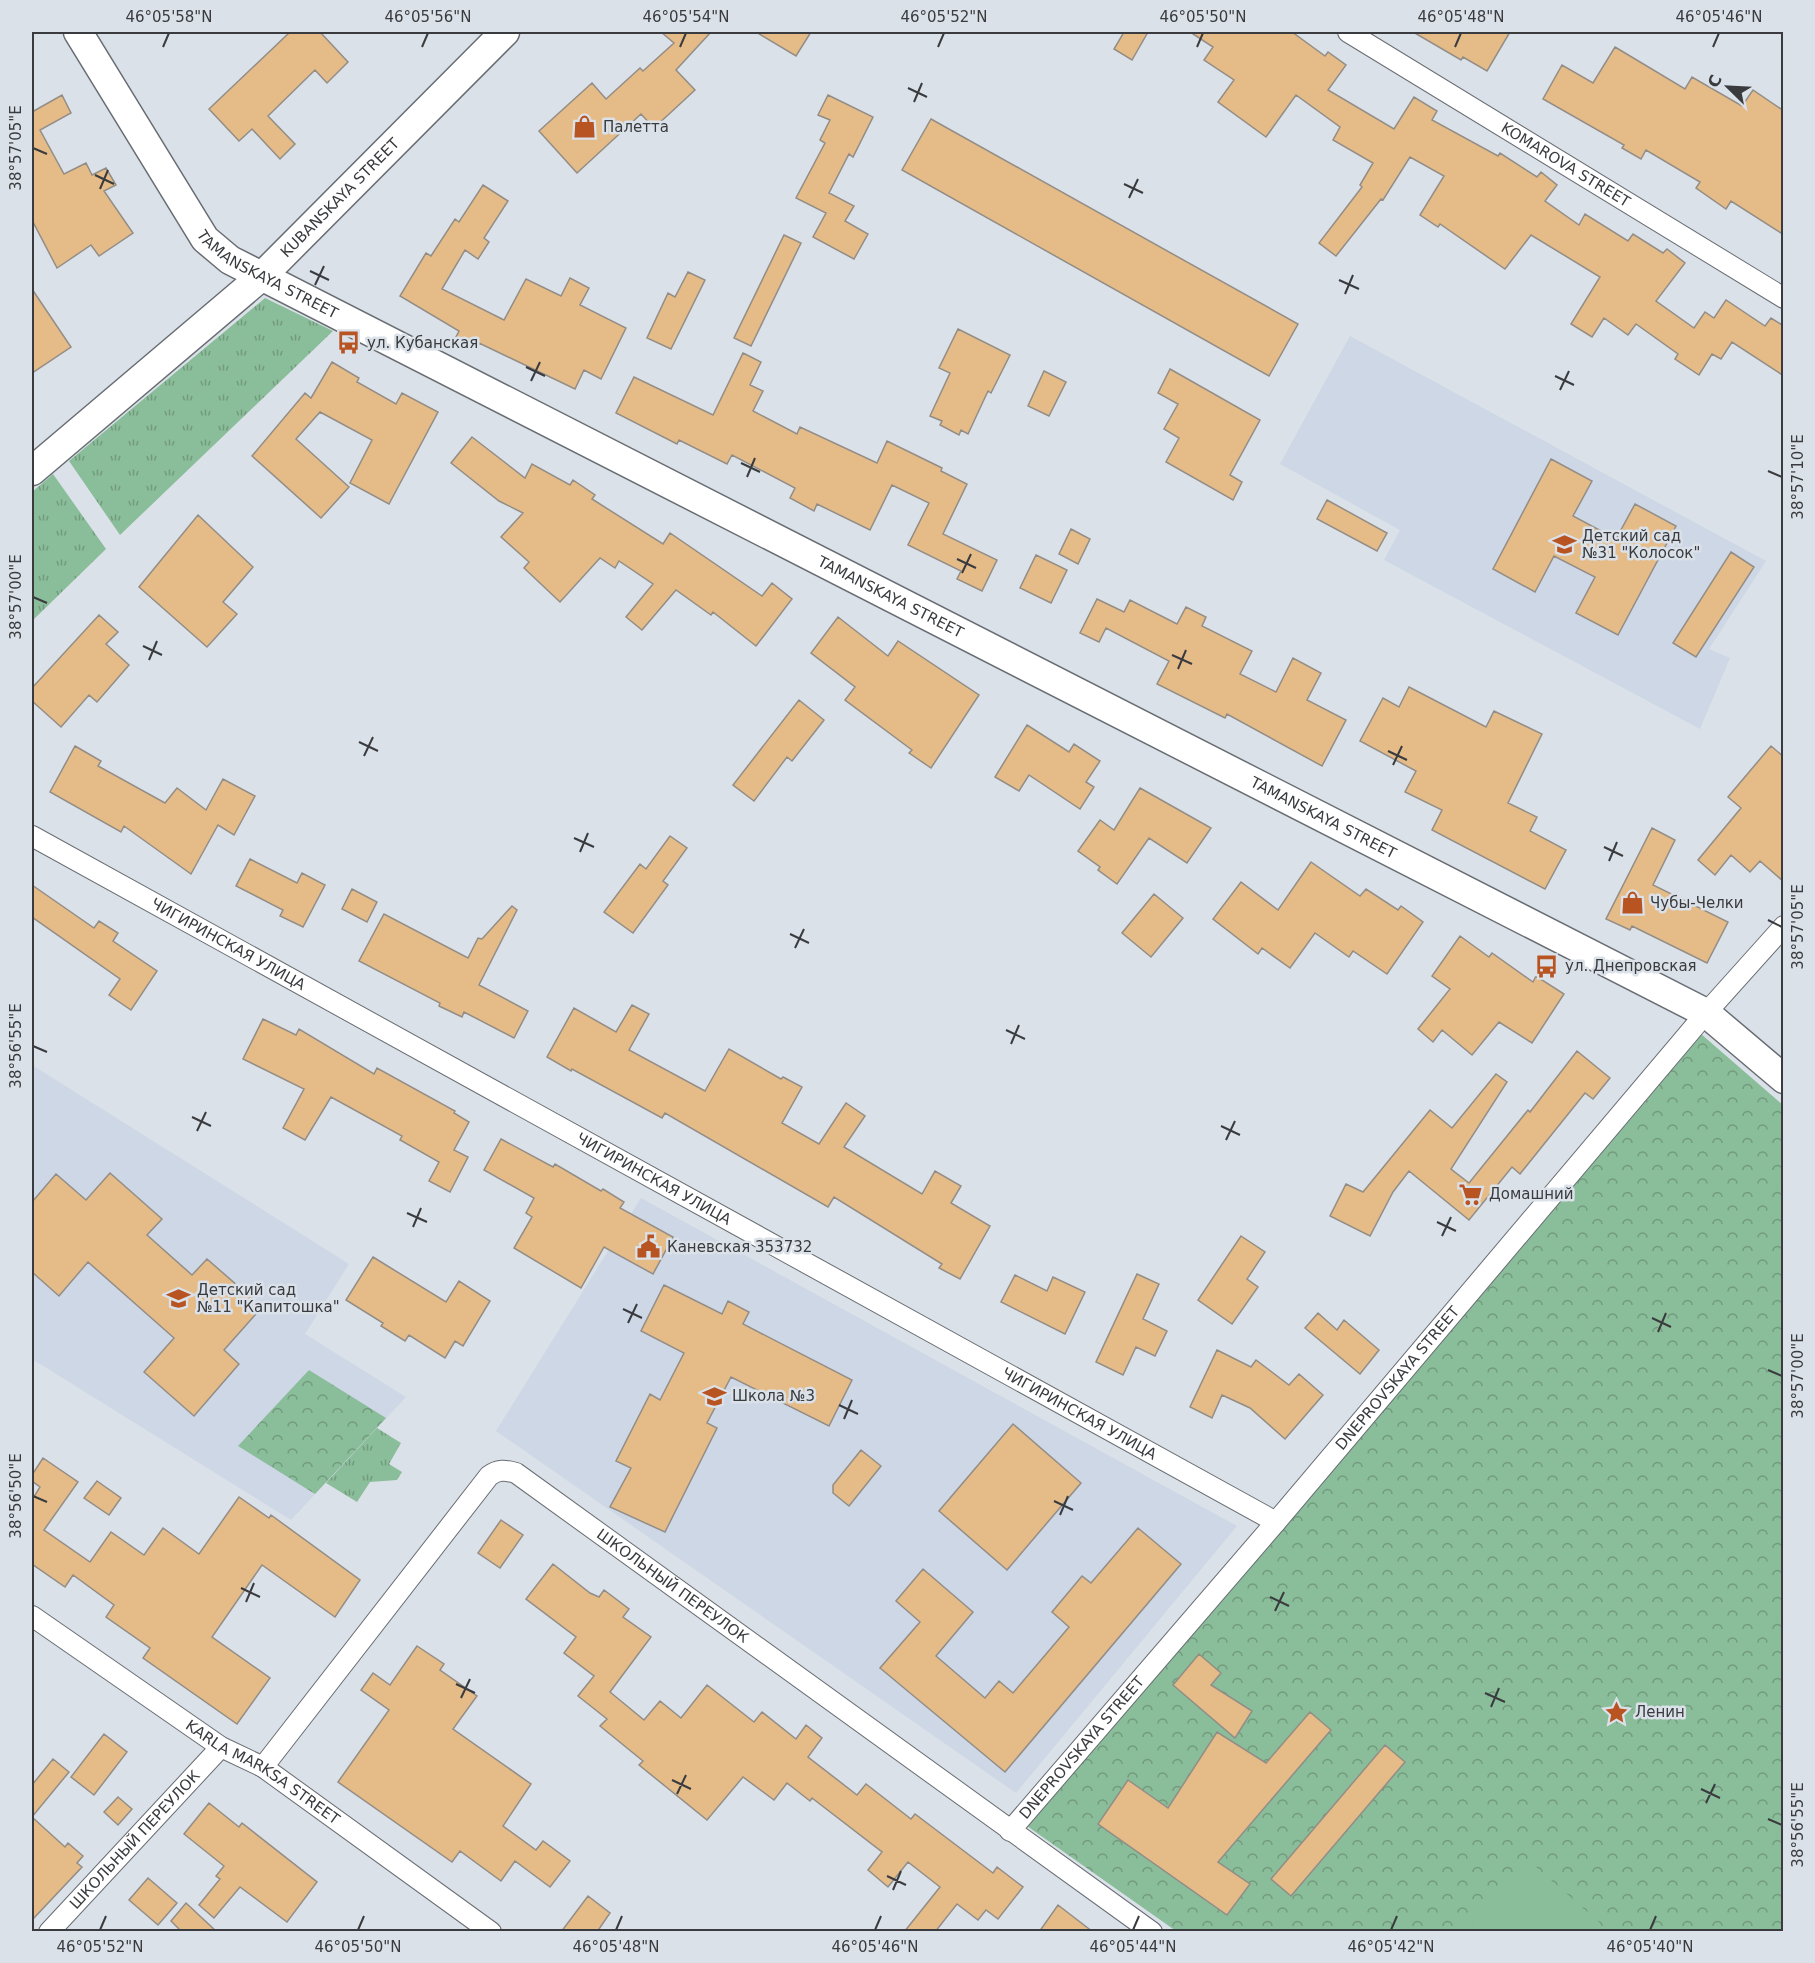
<svg xmlns="http://www.w3.org/2000/svg" width="1815" height="1963" font-family="'DejaVu Sans',sans-serif">
<style>
.built{fill:#cdd7e5}
.grass{fill:url(#grass-tufts)}
.park{fill:url(#park-crowns)}
.pitch{fill:#8abd99}
.building{fill:#e5bb88;stroke:#928d86;stroke-width:1.5}
.lines{fill:none;stroke-linecap:round;stroke-linejoin:round}
.street-casing{stroke:#686d73;stroke-width:22}
.secondary-casing{stroke:#686d73;stroke-width:31}
.street{stroke:#fff;stroke-width:20}
.secondary{stroke:#fff;stroke-width:28}
.ticks{fill:none;stroke:#393b3e;stroke-width:2}
.labels{text-anchor:middle;stroke-width:5;stroke-linejoin:round;paint-order:stroke}
.poi-label{font-size:15px;fill:#393b3e;stroke:#dbe1e8;text-anchor:start}
.street-label{font-size:15px;fill:#393b3e;stroke:#dbe1e8}
.neatline{fill:none;stroke:#393b3e;stroke-width:2}
.ticks-label{font-size:15px;text-anchor:middle;fill:#393b3e}
</style>
<defs>
<pattern id="grass-tufts" width="24" height="20" patternUnits="userSpaceOnUse" patternTransform="scale(1.5)"><rect width="24" height="20" fill="#8abd99"/><path d="M3 7l-1-3M5 7V3M7 7l1-3M15 17l-1-3M17 17v-4M19 17l1-3" fill="none" stroke="#729b7e"/></pattern>
<pattern id="park-crowns" width="20" height="18" patternUnits="userSpaceOnUse" patternTransform="scale(1.5)"><rect width="20" height="18" fill="#8abd99"/><path d="M2 6a3 3 0 1 1 6 0M12 15a3 3 0 1 1 6 0" fill="none" stroke="#729b7e"/></pattern>
</defs>
<rect width="100%" height="100%" fill="#dbe1e8"/>
<path class="built" d="M1350,336L1766,561L1709,649L1730,658L1700,729L1384,560L1400,530L1280,464Z
M32,1065L349,1264L305,1334L406,1397L291,1520L32,1359Z
M641,1198L1237,1526L1016,1793L496,1431Z"/>
<path class="grass" d="M265,298L333,331L120,535L69,461Z
M53,474L106,549L32,621V492Z
M377,1428L401,1443L389,1464L402,1472L397,1480L370,1482L357,1502L326,1483Z"/>
<path class="park" d="M1701,1034L1783,1105V1931H1176L1027,1826Z
M309,1370L386,1418L315,1494L238,1446Z"/>
<path class="pitch" d="M1528,1860L1600,1923L1593,1931H1466Z"/>
<path class="building" d="M290,32H320L348,62L327,83L315,70L268,116L295,144L280,159L252,129L239,141L209,109Z
M661,32H711L676,70L695,90L654,128L641,114L577,173L539,131L592,83L606,99L640,68L643,71L674,43Z
M756,32H811L796,56Z
M1124,32H1148L1132,60L1114,49Z
M1190,32H1292L1325,56L1328,52L1346,65L1328,90L1394,129L1414,97L1437,111L1432,120L1498,156L1500,153L1537,177L1541,172L1557,185L1545,201L1579,225L1585,214L1628,241L1633,234L1663,253L1667,249L1685,263L1656,301L1694,328L1705,312L1714,318L1726,300L1765,326L1771,318L1784,326V376L1732,342L1721,359L1712,354L1699,375L1675,359L1678,354L1636,324L1628,335L1604,318L1592,337L1571,324L1600,277L1531,235L1505,269L1440,224L1438,227L1420,215L1444,176L1410,157L1383,200L1381,199L1336,256L1319,243L1362,187L1360,185L1373,163L1333,140L1340,127L1296,95L1266,137L1218,102L1234,80L1204,60L1213,47Z
M1413,32H1510L1487,71L1463,57L1461,60Z
M1615,47L1685,89L1692,77L1742,106L1753,90L1784,111V235L1731,201L1726,209L1696,188L1700,182L1646,150L1641,159L1622,148L1624,145L1543,99L1562,65L1593,83Z
M62,95L71,113L40,130L64,174L86,163L92,175L106,168L116,185L104,191L133,233L99,256L91,245L57,268L32,220V112Z
M828,95L873,117L853,157L849,154L829,193L854,206L845,221L868,234L854,259L813,237L826,213L796,198L825,143L820,140L830,120L818,115Z
M931,119L1298,324L1269,376L902,170Z
M483,185L508,201L484,238L489,242L478,259L465,250L442,289L504,320L526,279L561,296L570,278L589,288L580,305L626,328L601,379L584,370L575,389L479,343L476,349L455,339L459,331L400,296L426,253L431,256L455,219L459,222Z
M784,235L801,243L751,346L734,338Z
M688,272L705,280L671,349L647,338L668,293L675,297Z
M32,289L71,347L32,373Z
M958,329L1010,355L991,393L988,391L968,434L961,430L959,435L940,425L942,421L930,416L950,373L939,368Z
M743,353L761,362L750,385L763,391L753,411L797,434L800,427L877,463L887,441L942,468L941,471L967,484L943,534L997,560L982,591L957,579L961,571L908,545L929,503L892,485L870,530L817,504L814,511L790,498L795,488L732,455L727,464L679,440L677,444L616,413L634,377L713,415Z
M332,362L359,378L357,382L396,404L402,393L438,412L389,504L350,483L372,440L320,412L296,439L349,487L321,518L252,456L305,393L311,398Z
M1170,369L1260,420L1230,475L1242,482L1233,500L1166,462L1179,438L1164,429L1178,404L1158,393Z
M1044,371L1066,382L1049,416L1028,406Z
M472,437L525,478L532,464L570,485L573,480L595,495L592,499L663,544L670,533L762,596L772,583L792,599L756,646L713,612L711,615L676,590L642,630L626,617L653,584L619,561L615,568L600,558L560,602L524,568L529,562L501,537L523,513L499,501L451,463Z
M1551,459L1592,481L1573,516L1616,539L1635,504L1676,526L1618,635L1576,613L1595,577L1554,556L1535,592L1493,569Z
M1327,500L1387,533L1377,551L1317,519Z
M198,515L253,567L223,602L237,614L207,647L139,587Z
M1071,529L1090,539L1078,564L1059,554Z
M1731,552L1754,567L1696,657L1673,643Z
M1036,555L1067,570L1051,603L1020,588Z
M1097,599L1124,612L1130,600L1177,624L1186,607L1206,617L1202,626L1252,651L1240,674L1276,692L1293,658L1321,673L1307,700L1346,720L1322,766L1227,714L1225,718L1157,684L1169,661L1106,628L1099,642L1080,633Z
M99,615L118,632L106,644L129,665L97,702L89,695L61,727L32,701V688Z
M838,617L888,656L898,641L979,695L931,768L909,753L912,750L845,700L855,687L811,653Z
M1409,687L1486,727L1494,711L1542,734L1508,803L1537,817L1530,831L1566,850L1545,889L1432,830L1442,810L1405,792L1416,771L1360,741L1383,698L1399,707Z
M799,700L824,720L792,761L787,757L754,801L733,785Z
M1027,725L1069,752L1074,744L1100,761L1086,782L1094,787L1080,809L1029,775L1019,791L995,777Z
M75,746L101,761L98,766L165,803L177,788L206,810L223,779L255,796L234,835L218,825L191,874L124,826L121,832L50,792Z
M1771,746L1784,757V882L1760,861L1750,872L1731,855L1715,875L1698,860L1741,808L1728,797Z
M1140,788L1211,828L1187,863L1149,838L1117,884L1098,870L1100,867L1078,851L1100,820L1114,830Z
M1652,828L1675,840L1653,885L1728,922L1707,963L1632,926L1630,930L1606,919Z
M670,836L687,848L663,881L668,885L633,933L604,912L640,864L646,869Z
M250,859L297,883L302,873L325,885L303,927L280,916L283,910L236,886Z
M1311,862L1360,896L1366,889L1398,910L1401,906L1423,922L1387,974L1353,951L1349,957L1315,933L1290,968L1262,948L1258,954L1213,919L1241,882L1278,910Z
M32,885L94,928L99,921L118,933L113,941L157,971L131,1010L109,995L120,979L32,917Z
M352,889L377,902L367,922L342,909Z
M1154,894L1183,918L1151,957L1122,933Z
M512,906L517,910L479,985L528,1011L514,1038L464,1012L462,1017L439,1006L440,1003L359,961L384,914L468,958L478,938L482,939Z
M1460,936L1489,957L1492,953L1533,982L1536,976L1564,994L1532,1043L1499,1022L1472,1055L1442,1030L1433,1042L1418,1029L1450,989L1432,976Z
M632,1005L649,1014L629,1050L705,1091L729,1049L781,1079L783,1077L802,1087L782,1123L819,1144L846,1103L865,1116L844,1147L922,1194L935,1171L961,1186L951,1203L990,1226L960,1279L939,1268L942,1264L834,1197L828,1207L665,1113L662,1118L572,1069L571,1071L547,1057L574,1008L616,1032Z
M263,1019L296,1035L299,1029L374,1074L377,1068L455,1111L454,1113L469,1122L454,1150L468,1157L450,1192L429,1181L439,1162L400,1140L402,1136L331,1097L305,1140L283,1128L304,1089L243,1059Z
M1577,1051L1610,1078L1593,1099L1585,1093L1520,1174L1512,1167L1469,1220L1409,1171L1393,1192L1370,1236L1330,1216L1346,1184L1363,1192L1430,1110L1452,1128L1496,1074L1507,1082L1451,1169L1469,1183L1528,1110L1530,1112Z
M501,1139L553,1167L555,1164L601,1191L603,1189L624,1202L620,1208L673,1237L653,1274L604,1247L581,1288L514,1248L532,1217L526,1213L534,1198L484,1170Z
M110,1173L162,1219L147,1235L192,1275L207,1259L262,1307L224,1350L239,1364L194,1416L144,1372L174,1338L88,1262L59,1296L32,1272V1202L56,1174L86,1200Z
M1241,1236L1265,1252L1247,1279L1258,1287L1232,1324L1198,1300Z
M373,1257L446,1302L459,1281L490,1301L463,1346L455,1341L445,1358L409,1335L405,1341L381,1326L383,1323L346,1300Z
M1137,1274L1159,1284L1143,1319L1167,1331L1155,1356L1136,1347L1123,1375L1096,1362Z
M1015,1275L1047,1291L1053,1277L1085,1292L1065,1334L1001,1302Z
M664,1285L722,1314L728,1301L749,1312L743,1324L852,1380L829,1426L731,1377L707,1423L717,1428L665,1532L610,1507L631,1468L616,1461L650,1394L660,1400L684,1353L641,1331Z
M1318,1313L1337,1330L1344,1320L1379,1350L1360,1374L1305,1328Z
M1217,1350L1251,1367L1256,1360L1289,1385L1299,1374L1323,1395L1285,1439L1250,1408L1222,1395L1212,1418L1190,1407Z
M1013,1424L1081,1483L1007,1570L939,1511Z
M861,1450L881,1466L849,1506L833,1493V1485Z
M43,1458L78,1482L44,1530L90,1562L111,1532L144,1555L163,1528L199,1554L239,1497L269,1518L271,1515L360,1580L335,1617L262,1565L212,1637L270,1678L237,1724L143,1658L150,1648L106,1617L114,1605L73,1575L65,1587L32,1564V1500L40,1487L32,1481V1475Z
M97,1481L121,1498L109,1515L84,1498Z
M501,1520L523,1535L500,1568L478,1553Z
M1138,1528L1181,1564L1005,1772L880,1668L920,1622L896,1601L923,1569L973,1612L936,1656L985,1698L999,1681L1013,1693L1069,1627L1052,1612L1082,1576L1091,1583Z
M553,1564L590,1593L599,1597L604,1590L629,1609L623,1617L651,1637L610,1692L644,1720L660,1701L681,1718L707,1685L754,1722L762,1712L796,1739L806,1725L822,1738L808,1757L857,1795L866,1784L911,1819L915,1814L993,1873L997,1867L1023,1887L998,1919L986,1910L978,1920L957,1904L935,1932H904L940,1887L908,1862L888,1887L868,1870L882,1852L812,1798L810,1801L787,1783L774,1800L743,1777L707,1820L639,1765L643,1761L600,1726L607,1719L578,1696L594,1676L564,1653L576,1637L526,1599Z
M417,1646L444,1664L440,1670L477,1696L453,1729L531,1784L503,1826L536,1850L543,1841L570,1861L550,1887L515,1861L501,1881L460,1851L452,1862L338,1782L389,1710L361,1690L373,1673L390,1685Z
M1199,1654L1221,1673L1211,1685L1252,1711L1235,1738L1173,1685Z
M1310,1712L1331,1730L1218,1862L1250,1884L1227,1915L1098,1824L1128,1780L1168,1808L1217,1732L1266,1763Z
M104,1734L127,1752L94,1795L71,1777Z
M1385,1745L1405,1762L1291,1896L1271,1879Z
M53,1759L69,1772L32,1817V1785Z
M118,1797L132,1809L118,1825L104,1812Z
M209,1803L239,1827L242,1823L317,1882L287,1922L240,1887L214,1918L199,1905L220,1879L216,1876L224,1866L184,1834Z
M32,1817L65,1847L68,1843L83,1856L77,1863L82,1867L32,1920Z
M148,1878L177,1903L158,1925L129,1900Z
M588,1896L610,1913L597,1932H561Z
M186,1903L217,1932H182L171,1921Z
M1058,1905L1093,1932H1039Z"/>
<g class="lines">
<defs>
<g id="street">
<path id="s1" d="M1348,32L1784,298"/>
<path id="s2" d="M32,836L1276,1522"/>
<path id="s3" d="M32,1616L221,1747L263,1767L491,1932"/>
<path id="s4" d="M263,1767L489,1476C498,1469 505,1470 516,1473L1152,1932"/>
<path id="s5" d="M1010,1831L1276,1522L1706,1013L1784,926"/>
<path id="s6" d="M49,1932L221,1747"/>
</g>
<g id="secondary">
<path id="s7" d="M78,32L205,239L230,260L1706,1013L1784,1079"/>
<path id="s8" d="M32,471L262,276L505,32"/>
</g>
</defs>
<use href="#street" class="street-casing"/>
<use href="#secondary" class="secondary-casing"/>
<use href="#street" class="street"/>
<use href="#secondary" class="secondary"/>
</g>
<path class="ticks" d="M163,47L169,33M422,47L428,33M680,47L686,33M938,47L944,33M1197,47L1203,33M1455,47L1461,33M1713,47L1719,33M908,88L927,97M914,102L922,83M33,148L47,154M95,175L114,184M1124,184L1143,193M100,189L108,170M1129,198L1138,179M310,271L329,280M1339,280L1359,289M315,285L324,266M1345,294L1353,275M526,367L545,376M1555,376L1574,385M531,381L540,362M1560,390L1569,371M741,463L760,472M1768,471L1782,477M747,477L755,458M957,559L976,568M962,573L971,554M33,597L47,603M143,646L162,655M1172,655L1192,664M149,660L157,641M1178,669L1186,650M359,742L378,751M1388,751L1407,760M364,756L373,737M1393,765L1402,746M574,838L594,847M1604,847L1623,856M580,852L588,833M1609,861L1617,842M1768,920L1782,927M790,934L809,943M795,948L804,929M1006,1030L1025,1039M1011,1044L1019,1025M33,1046L47,1052M192,1117L211,1126M1221,1126L1240,1135M197,1131L206,1112M1226,1140L1235,1121M407,1213L427,1222M1437,1222L1456,1231M413,1227L421,1208M1442,1236L1451,1217M623,1309L642,1318M1652,1318L1671,1327M628,1323L637,1304M1658,1332L1666,1313M1768,1370L1782,1376M839,1405L858,1414M844,1419L852,1400M33,1496L47,1502M1054,1501L1073,1510M1060,1515L1068,1496M241,1588L260,1597M1270,1597L1289,1606M246,1602L254,1583M1275,1611L1284,1592M456,1684L475,1693M1485,1693L1505,1702M461,1698L470,1679M1491,1707L1499,1688M672,1780L691,1789M1701,1789L1720,1798M677,1794L686,1775M1706,1803L1715,1784M1768,1819L1782,1825M887,1876L906,1885M893,1890L901,1871M100,1930L106,1916M358,1930L364,1916M616,1930L622,1916M875,1930L881,1916M1133,1930L1139,1916M1391,1930L1397,1916M1650,1930L1656,1916"/>
<defs>
<symbol id="shop-bare" viewBox="-9 -9 18 18"><path d="M-5-2.5h2.3a2.7 3.5 0 0 1 5.4 0H5L5.5 6h-11ZM-1.5-2.5h3a1.5 2.3 0 0 0-3 0Z" fill="#b85322" stroke="#dbe1e8" stroke-width="2.5" paint-order="stroke"/></symbol>
<symbol id="bus-bare" viewBox="-9 -9 18 18"><path d="M-5-6H5V4H4V6H2V4H-2V6H-4V4H-5ZM-3.5-4V0h7V-4ZM-3.5 1.2v1.5H-2V1.2ZM2 1.2v1.5H3.5V1.2Z" fill="#b85322" stroke="#dbe1e8" stroke-width="2.5" paint-order="stroke"/></symbol>
<symbol id="school-bare" viewBox="-9 -9 18 18"><path d="M0-5L7-2L0 1L-7-2ZM-4 1L0 2.5L4 1V4Q0 6-4 4Z" fill="#b85322" stroke="#dbe1e8" stroke-width="2.5" paint-order="stroke"/></symbol>
<symbol id="supermarket-bare" viewBox="-9 -9 18 18"><path d="M-6-5.5h2.5l.6 2H6L4.5 2H-2.5L-4.4-4H-6ZM-1.5 3.2a1.3 1.3 0 1 0 .1 0ZM3 3.2a1.3 1.3 0 1 0 .1 0Z" fill="#b85322" stroke="#dbe1e8" stroke-width="2.5" paint-order="stroke"/></symbol>
<symbol id="civic-bare" viewBox="-9 -9 18 18"><path d="M-.6-6.5H3V-4.5H.6V-3L4-1V1h2V6H-6V1h2V-1L-.6-3ZM-1.2 2.5V6h2.4V2.5Z" fill="#b85322" stroke="#dbe1e8" stroke-width="2.5" paint-order="stroke"/></symbol>
<symbol id="sight-bare" viewBox="-9 -9 18 18"><path d="M0-6L1.8-2.2L6-1.7L2.9 1.2L3.7 5.4L0 3.3L-3.7 5.4L-2.9 1.2L-6-1.7L-1.8-2.2Z" fill="#b85322" stroke="#dbe1e8" stroke-width="2.5" paint-order="stroke"/></symbol>
</defs>
<g fill-rule="evenodd">
<use href="#shop-bare" x="568" y="110" width="33" height="33"/>
<use href="#bus-bare" x="332" y="326" width="33" height="33"/>
<use href="#school-bare" x="1548" y="528" width="33" height="33"/>
<use href="#shop-bare" x="1616" y="886" width="33" height="33"/>
<use href="#bus-bare" x="1530" y="950" width="33" height="33"/>
<use href="#supermarket-bare" x="1454" y="1178" width="33" height="33"/>
<use href="#civic-bare" x="632" y="1230" width="33" height="33"/>
<use href="#school-bare" x="162" y="1282" width="33" height="33"/>
<use href="#school-bare" x="698" y="1380" width="33" height="33"/>
<use href="#sight-bare" x="1600" y="1696" width="33" height="33"/>
</g>
<g class="labels">
<g class="poi-label">
<text x="603" y="132">Палетта</text>
<text x="367" y="348">ул. Кубанская</text>
<text x="1582" y="541">Детский сад<tspan x="1582" dy="17">№31 "Колосок"</tspan></text>
<text x="1650" y="908">Чубы-Челки</text>
<text x="1565" y="971">ул. Днепровская</text>
<text x="1489" y="1199">Домашний</text>
<text x="667" y="1252">Каневская 353732</text>
<text x="197" y="1295">Детский сад<tspan x="197" dy="17">№11 "Капитошка"</tspan></text>
<text x="732" y="1401">Школа №3</text>
<text x="1635" y="1717">Ленин</text>
</g>
<g class="street-label">
<text dy="5" stroke="none"><textPath href="#s1" startOffset="255">KOMAROVA STREET</textPath></text>
<text dy="5" stroke="none"><textPath href="#s8" startOffset="412">KUBANSKAYA STREET</textPath></text>
<text dy="5" stroke="none"><textPath href="#s7" startOffset="315">TAMANSKAYA STREET</textPath></text>
<text dy="5" stroke="none"><textPath href="#s7" startOffset="1017">TAMANSKAYA STREET</textPath></text>
<text dy="5" stroke="none"><textPath href="#s7" startOffset="1503">TAMANSKAYA STREET</textPath></text>
<text dy="5" stroke="none"><textPath href="#s2" startOffset="224">ЧИГИРИНСКАЯ УЛИЦА</textPath></text>
<text dy="5" stroke="none"><textPath href="#s2" startOffset="710">ЧИГИРИНСКАЯ УЛИЦА</textPath></text>
<text dy="5" stroke="none"><textPath href="#s5" startOffset="596">DNEPROVSKAYA STREET</textPath></text>
<text dy="5" stroke="none"><textPath href="#s2" startOffset="1196">ЧИГИРИНСКАЯ УЛИЦА</textPath></text>
<text dy="5" stroke="none"><textPath href="#s4" startOffset="590">ШКОЛЬНЫЙ ПЕРЕУЛОК</textPath></text>
<text dy="5" stroke="none"><textPath href="#s5" startOffset="110">DNEPROVSKAYA STREET</textPath></text>
<text dy="5" stroke="none"><textPath href="#s3" startOffset="279">KARLA MARKSA STREET</textPath></text>
<text dy="5" stroke="none"><textPath href="#s6" startOffset="126">ШКОЛЬНЫЙ ПЕРЕУЛОК</textPath></text>
</g>
</g>
<rect width="1815" height="1963" fill="none" stroke="#dbe1e8" stroke-width="66"/>
<g transform="translate(1728 87) rotate(294)" stroke="#dbe1e8" stroke-width="4.5" paint-order="stroke">
<path d="M0-4.5L10 22L0 15L-10 22Z" fill="#393b3e"/>
<text y="-9" font-size="16" font-weight="bold" text-anchor="middle" fill="#393b3e">С</text>
</g>
<rect x="33" y="33" width="1749" height="1897" class="neatline"/>
<g class="ticks-label">
<text x="169" y="22">46°05'58"N</text>
<text x="428" y="22">46°05'56"N</text>
<text x="686" y="22">46°05'54"N</text>
<text x="944" y="22">46°05'52"N</text>
<text x="1203" y="22">46°05'50"N</text>
<text x="1461" y="22">46°05'48"N</text>
<text x="1719" y="22">46°05'46"N</text>
<text transform="translate(16 148) rotate(-90)" y="5">38°57'05"E</text>
<text transform="translate(1798 477) rotate(-90)" y="5">38°57'10"E</text>
<text transform="translate(16 597) rotate(-90)" y="5">38°57'00"E</text>
<text transform="translate(1798 927) rotate(-90)" y="5">38°57'05"E</text>
<text transform="translate(16 1046) rotate(-90)" y="5">38°56'55"E</text>
<text transform="translate(1798 1376) rotate(-90)" y="5">38°57'00"E</text>
<text transform="translate(16 1496) rotate(-90)" y="5">38°56'50"E</text>
<text transform="translate(1798 1825) rotate(-90)" y="5">38°56'55"E</text>
<text x="100" y="1952">46°05'52"N</text>
<text x="358" y="1952">46°05'50"N</text>
<text x="616" y="1952">46°05'48"N</text>
<text x="875" y="1952">46°05'46"N</text>
<text x="1133" y="1952">46°05'44"N</text>
<text x="1391" y="1952">46°05'42"N</text>
<text x="1650" y="1952">46°05'40"N</text>
</g>
</svg>
